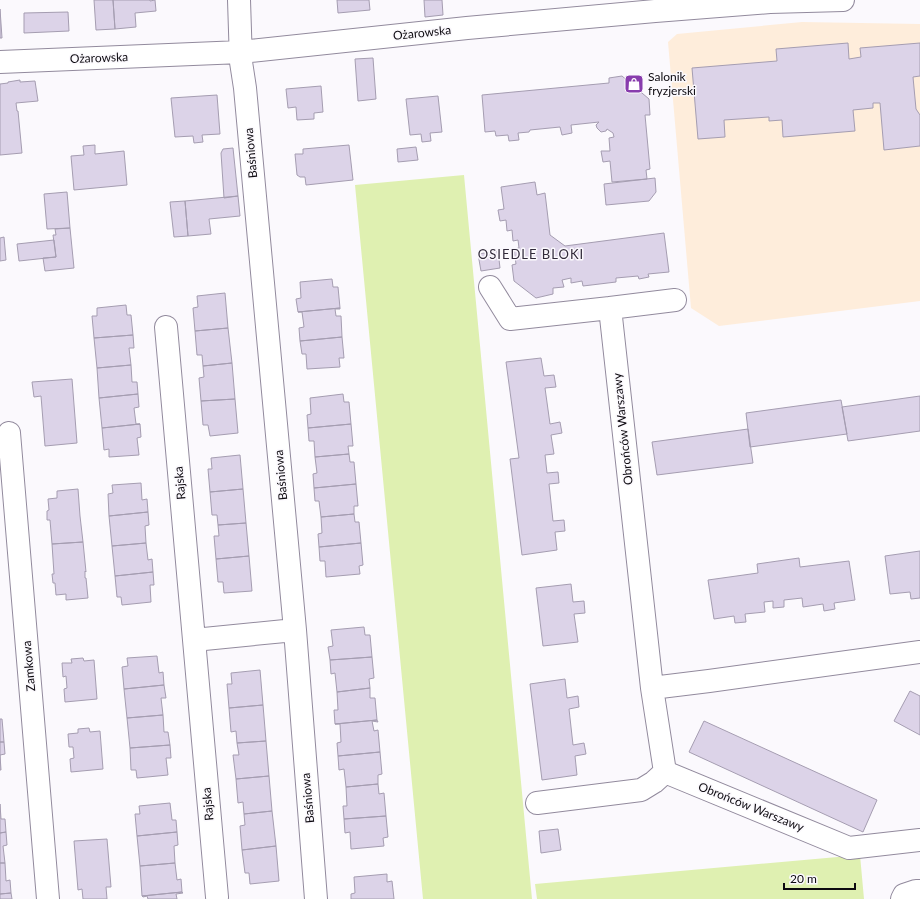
<svg xmlns="http://www.w3.org/2000/svg" width="920" height="899" font-family="Lato,sans-serif">
<style>
.education{fill:#feeddb}
.green{fill:#dff0b1}
.building{fill:#dcd3e8;stroke:#a59db1}
.lines{fill:none;stroke-linecap:round;stroke-linejoin:round}
.minor-casing{stroke:#928a9d;stroke-width:24}
.minor{stroke:#fff;stroke-width:22}
.labels{text-anchor:middle;stroke-width:3;stroke-linejoin:round;paint-order:stroke}
.street-label{font-size:12px;fill:#0d0a10;stroke:#fbf9fd}
.poi-label{font-size:12px;fill:#0d0a10;stroke:#fbf9fd;text-anchor:start}
.neighbourhood-label{font-size:13px;letter-spacing:1px;fill:#312a3a;stroke:#fbf9fd}
</style>
<rect width="100%" height="100%" fill="#fbf9fd"/>
<path class="education" d="M802,22L920,24V301L719,326L691,308L668,42L677,34Z"/>
<path class="green" d="M464,175L532,899H423L355,185Z
M860,855L864,899H537L535,884Z"/>
<path class="building" d="M94,0H113L115,29L96,30Z
M113,0H150V1L155,0L156,11L135,13L136,27L115,29Z
M337,0H369L370,10L338,13Z
M424,0H442L443,15L425,17Z
M0,9L2,38H0Z
M68,12L69,31L24,33V13Z
M848,43L849,59L861,57L860,48L920,43V76L913,77L916,109L920,115V146L884,150L880,103H873V108L853,110L855,131L783,137L782,120L769,121V117L724,120L725,137L698,139L692,68L777,61L776,49Z
M373,58L376,99L358,101L355,59Z
M622,76L649,99L650,115H645L650,169L646,170L647,179L612,182L610,161L603,162L601,151H610L609,138L614,137L613,133L607,129L606,131L601,132L597,128L596,125L599,122L571,125L572,133L562,135L560,127L530,130L529,132L518,133L519,140L509,141L508,135L496,136L495,131L485,132L482,95L609,83V78Z
M20,80V82L35,81L38,101L16,103L17,111H18L22,153L0,155V84L8,83V82Z
M321,86L323,112L314,113V119L297,120L296,107L288,108L286,89Z
M217,95L220,134L202,135L203,142L194,143L193,136L175,137L171,98Z
M438,96L442,132L430,133L431,141L422,142L421,134L410,135L406,99Z
M95,145V154L124,151L127,185L74,190L71,156L84,155L83,146Z
M349,145L353,180L306,185L305,177H300L297,175L295,154H303V149Z
M416,147L418,160L398,162L397,149Z
M233,148L238,196L224,198L221,153L223,149Z
M655,178L656,192L649,201L606,205L604,184Z
M535,182L537,195L545,193L550,235L565,246L664,233L669,272L648,274L649,277L639,279L638,276L616,278V282L583,286L582,281L571,283V278L562,280L564,287L553,288V294L536,298L514,281L512,265L516,264L514,249L519,248L518,240L513,241L512,230L507,231L506,220L500,221L498,210L504,209L501,187Z
M67,192L70,228L47,229L44,194Z
M238,196L240,216L209,219L211,234L188,236L185,201Z
M185,201L188,236L174,237L170,202Z
M70,228L74,268L45,271L43,258L56,257L53,235H56L55,229Z
M4,237L6,260L0,261V238Z
M54,240L56,257L19,261L17,244Z
M498,251L500,268L481,271L478,254Z
M332,279L333,287H338L340,308L298,312L296,299L301,298L300,282Z
M225,293L228,328L195,331L193,308L198,307L197,296Z
M126,305L127,315H131L133,335L94,338L92,316H97V308Z
M340,308V309H335L336,316H341L342,337L300,341L299,328L304,327L302,312H298Z
M228,328L232,363L203,366L202,355H197L195,331Z
M133,335L134,348H129L131,365L97,368L94,338Z
M342,337L344,358H339L340,367L307,369L306,354H302L300,341Z
M541,358L544,376L554,375L556,387L545,388L550,424L560,422L562,433L551,435L554,454L545,455L547,473L558,472L559,483L549,484L553,521L564,520L565,531L555,532L557,550L522,555L510,459L519,458L506,362Z
M232,363L235,399L201,401L199,378L204,377L203,366Z
M131,365L132,382H137L138,394L99,398L97,368Z
M72,379L77,443L45,446L41,396L34,397L32,382Z
M138,394L139,407L134,408L136,424H140L102,428L99,398Z
M343,394L344,402H349L351,424L308,428L307,415L311,414L310,398Z
M920,396V431L848,441L842,407Z
M235,399L238,433L210,436L208,425H203L201,401Z
M841,400L847,434L750,447L746,413Z
M140,424L141,437L137,438L139,455L109,457V449L104,450L102,428Z
M351,424L353,446H348L349,454L315,457L314,441H309L308,428Z
M748,429L753,463L657,475L652,442Z
M349,454L350,462H354L356,484L314,488L313,474L317,473L315,457Z
M240,455L243,489L210,492L208,469H212L211,458Z
M141,483L142,500L147,499L148,512L109,516L108,494L113,493L112,485Z
M356,484L358,506H354V514L321,517L319,501H315L314,488Z
M78,489L80,516L83,542L52,544L50,520H47V511L49,510L48,499L57,498V491Z
M243,489L246,523L218,525L217,515H212L210,492Z
M148,512L149,525L145,526L146,543L112,546L109,516Z
M354,514L355,522H359L361,543L319,547L318,534L322,533L321,517Z
M246,523L249,556L216,559L214,536H219L218,525Z
M83,542L86,572L85,571V578H86L88,598L66,600V594L56,595L55,583H53L52,574H54L52,544Z
M146,543L148,560L152,559L153,572L115,576L112,546Z
M361,543L363,565L359,566L360,574L326,577L325,561H320L319,547Z
M920,551V598L911,599L910,592L890,594L885,556Z
M249,556L252,591L224,593L223,582H218L216,559Z
M799,558L800,567L849,561L855,600L834,603L835,609L824,611L823,604L803,607L802,598L784,600V607L773,608V601L764,602L765,612L745,614L746,622L735,623L734,616L714,619L708,580L758,573L757,564Z
M153,572L154,585H150L151,602L122,605L121,597H117L115,576Z
M571,584L573,602L584,601L585,613L574,614L578,642L543,646L536,588Z
M364,627L365,635H370L372,657L330,660L328,647L333,646L331,630Z
M157,656L159,673L163,672L164,685L124,689L122,667L128,666L127,658Z
M372,657L374,678L369,679L370,688L337,692L335,673L331,674L330,660Z
M83,658L84,661L94,660L97,699L65,702L64,689L67,688L66,676L63,677L62,663H72L71,659Z
M260,670L263,705L229,708L227,684H232L231,673Z
M565,679L567,698L578,696L579,707L569,709L573,745L584,743L586,754L575,756L577,775L542,780L530,684Z
M164,685L166,698H161L163,715L127,718L124,689Z
M370,688V698H375L377,720L335,724L334,710H338L337,692Z
M910,691L920,696V735L894,721Z
M263,705L266,741L237,743L236,731L231,732L229,708Z
M163,715L164,732H168L170,745L130,748L127,718Z
M0,719H2L4,742H0Z
M377,720L378,722L372,721L374,731L378,730L380,752L338,756L337,743L341,742L340,724H335Z
M704,721L877,800L863,832L689,752Z
M89,728L90,732L100,731L103,769L71,772L70,759L74,758L73,747H69L68,734L78,733V729Z
M266,741L269,776L236,779L233,755H239L237,743Z
M0,742H4L5,754L0,755L1,770H0Z
M170,745L171,758H166L168,775L137,778L136,770H131L130,748Z
M380,752L382,774L378,775V784L346,787L344,769L339,770L338,756Z
M269,776L272,811L244,814L243,802L238,803L236,779Z
M378,784L379,794L384,793L386,816L344,819L343,806H347L346,787Z
M170,803L172,820H176L177,832L137,836L135,814H140L139,806Z
M0,804L1,819H5L6,832L0,833Z
M272,811L276,846L242,850L240,826L245,825L244,814Z
M386,816L388,837L383,838L384,846L351,849L350,832L345,833L344,819Z
M558,829L561,850L541,853L539,831Z
M6,832L7,845L3,846L5,863H0V833Z
M177,832L178,845L174,846L175,863L140,866L137,836Z
M107,839L111,887H106L107,899H83L82,889L78,890L74,841Z
M276,846L279,881L250,884L249,873H245L242,850Z
M0,863H5L6,881L10,880L11,893L0,894Z
M175,863L177,880L181,879L182,892L142,896L140,866Z
M387,874V882L392,881L394,899H351V894L355,893L354,877Z
M182,892L183,893L176,894L177,899H148L147,896L143,897L142,896Z
M11,893L12,899H0V894Z"/>
<g class="lines">
<defs>
<path id="minor" d="M239,0L241,62L245,88L295,630L316,899
M0,62L241,52L467,28L655,11L770,2L843,0
M490,287L510,319L610,308L652,688L709,681L920,652
M610,308L675,300
M166,327L217,897
M9,433L48,899
M194,640L295,630
M652,688L665,772
M665,772L849,848L920,840
M537,803L641,790L654,782L665,772
M902,899L904,895L916,891H920"/>
</defs>
<use href="#minor" class="minor-casing"/>
<use href="#minor" class="minor"/>
</g>
<defs>
<symbol id="shop-square" viewBox="-11 -11 22 22"><rect x="-9" y="-9" width="18" height="18" rx="4" fill="#883cad" stroke="#fbf9fd"/><path d="M-5-2.5h2.3a2.7 3.5 0 0 1 5.4 0H5L5.5 6h-11ZM-1.5-2.5h3a1.5 2.3 0 0 0-3 0Z" fill="#fff"/></symbol>
</defs>
<g fill-rule="evenodd">
<use href="#shop-square" x="623" y="73" width="22" height="22"/>
</g>
<g class="labels">
<g class="street-label">
<text transform="translate(422 33) rotate(-6)" y="4">Ożarowska</text>
<text transform="translate(99 58) rotate(-2)" y="4">Ożarowska</text>
<text transform="translate(251 153) rotate(-95)" y="4">Baśniowa</text>
<text transform="translate(623 429) rotate(-96)" y="4">Obrońców Warszawy</text>
<text transform="translate(281 475) rotate(-95)" y="4">Baśniowa</text>
<text transform="translate(180 483) rotate(-95)" y="4">Rajska</text>
<text transform="translate(29 666) rotate(-95)" y="4">Zamkowa</text>
<text transform="translate(308 798) rotate(-95)" y="4">Baśniowa</text>
<text transform="translate(208 804) rotate(-95)" y="4">Rajska</text>
<text transform="translate(751 807) rotate(22)" y="4">Obrońców Warszawy</text>
</g>
<g class="poi-label">
<text x="648" y="81">Salonik<tspan x="648" dy="14">fryzjerski</tspan></text>
</g>
<g class="neighbourhood-label">
<text x="531" y="259">OSIEDLE BLOKI</text>
</g>
</g>
<path d="M784 883v6h71v-6" fill="none" stroke="#0d0a10" stroke-width="2"/>
<text x="790" y="883" font-size="12" fill="#0d0a10" stroke="#fbf9fd" stroke-width="3" paint-order="stroke">20 m</text>
</svg>
